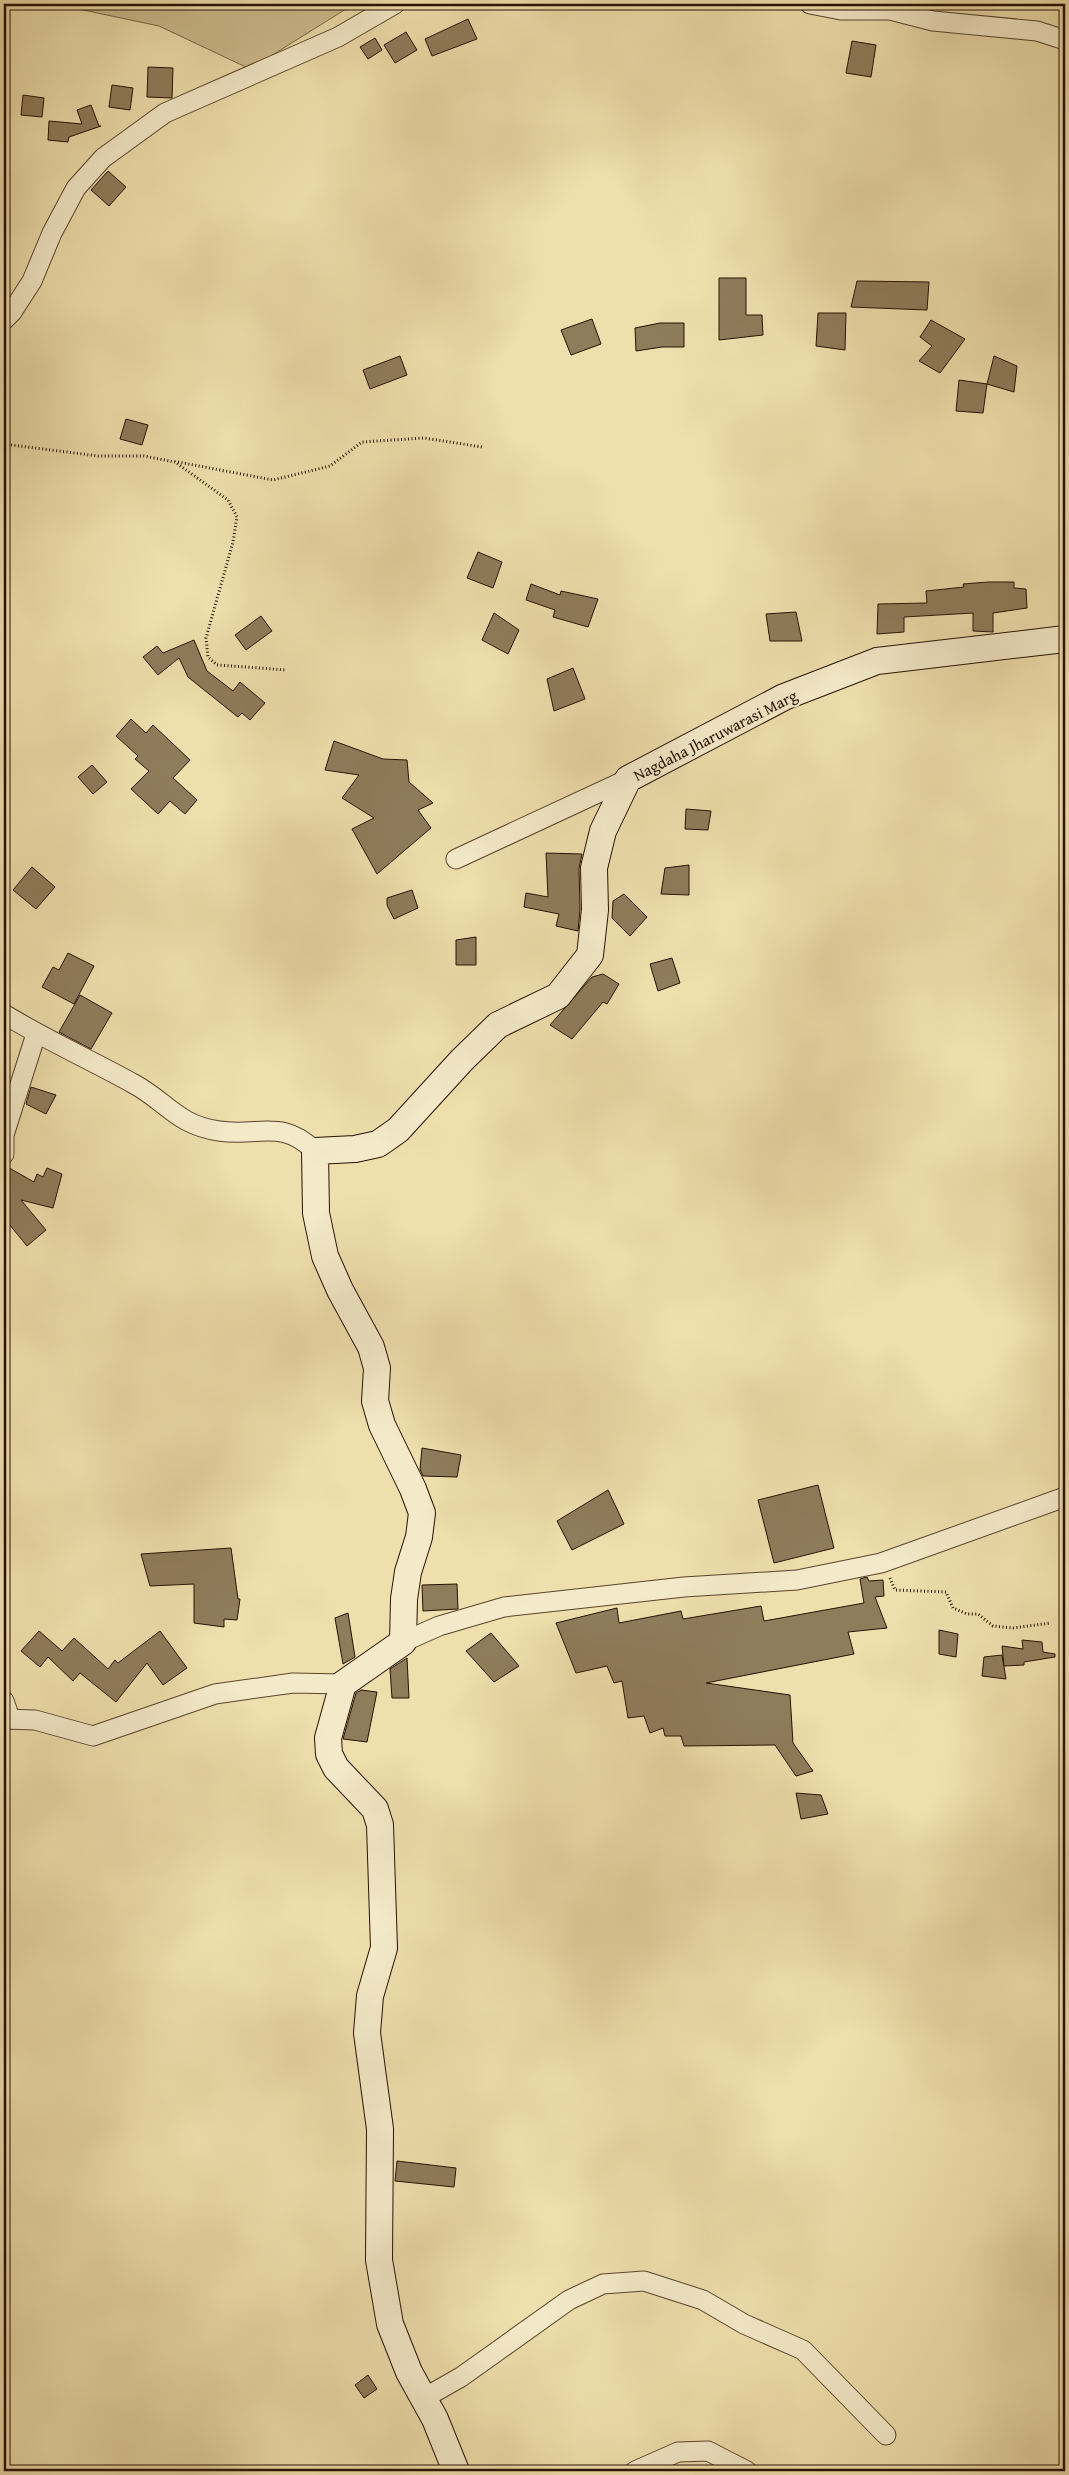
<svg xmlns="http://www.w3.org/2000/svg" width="1069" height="2475" font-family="'Gentium Book Plus',serif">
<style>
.green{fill:#ccbc8f;stroke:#7a664a}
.building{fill:#8f7c5b;stroke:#281004}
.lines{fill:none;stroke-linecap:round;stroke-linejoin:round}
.street-casing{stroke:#5a442e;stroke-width:21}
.secondary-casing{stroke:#281004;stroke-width:28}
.path{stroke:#281004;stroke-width:3;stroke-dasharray:1 2.5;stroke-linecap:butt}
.street{stroke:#f4eac9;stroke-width:19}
.secondary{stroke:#f4eac9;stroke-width:26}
.labels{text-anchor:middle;stroke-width:4.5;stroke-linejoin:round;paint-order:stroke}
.street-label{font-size:16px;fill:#281004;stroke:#f4eac9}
</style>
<rect width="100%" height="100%" fill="#eedfac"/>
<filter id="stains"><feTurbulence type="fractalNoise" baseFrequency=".004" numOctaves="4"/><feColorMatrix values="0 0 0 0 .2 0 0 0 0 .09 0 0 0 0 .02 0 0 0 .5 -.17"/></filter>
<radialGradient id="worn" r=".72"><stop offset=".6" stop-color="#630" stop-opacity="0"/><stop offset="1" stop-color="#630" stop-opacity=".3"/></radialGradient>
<path class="green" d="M55,4H354L250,69L159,26Z"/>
<path class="building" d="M468,19L477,39L432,56L425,39Z
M406,32L417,50L395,63L384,45Z
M375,38L382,50L368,59L360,47Z
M852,41L876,45L871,77L846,73Z
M148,67L173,68L172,98L147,97Z
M112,85L133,88L130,110L109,107Z
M23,95L44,98L42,117L21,115Z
M91,105L99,126H101L69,137L68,142L48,140L49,121L82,124L77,110Z
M108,171L126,187L109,206L91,190Z
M719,278H746V315H762L763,335L719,340Z
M857,281L929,282L927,310L851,307Z
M818,313H846L845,350L816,346Z
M592,319L601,344L571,355L561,330Z
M931,320L965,339L940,373L919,361L932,346L920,337Z
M660,323H684V347H662L636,351L635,328Z
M400,356L407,375L370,389L363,370Z
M994,356L1017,366L1014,392L987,384Z
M959,380L987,384L983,413L956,411Z
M126,419L148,425L142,445L120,439Z
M478,552L502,562L493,588L467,578Z
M988,582H1014V588L1026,589L1027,608L993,613V632L973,631V613L904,617V632L877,634L878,604L927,603L926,591L964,587L963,584Z
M531,584L560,595L561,591L598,599L588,627L553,617L555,610L526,600Z
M796,612L802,641H770L766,614Z
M494,613L519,630L508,654L482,640Z
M261,616L272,631L246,650L235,635Z
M194,640L207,671L233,691L240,682L265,703L250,720L242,713L238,717L188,677L179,658L158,675L143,657L157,646L163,653Z
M573,668L585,699L554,711L547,679Z
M131,719L146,733L153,725L190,760L173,778L197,800L185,814L170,801L158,814L131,789L149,771L135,759L138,756L116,736Z
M334,741L383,759L407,760L409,782L433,803L418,810L431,828L377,874L352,829L374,818L342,798L359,775L325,770Z
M92,765L107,782L93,794L78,777Z
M686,809L711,811L708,830L685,829Z
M546,853L582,854L579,868L580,909L578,931L556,926L559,914L524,907L526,893L548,897Z
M689,865V895L661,894L665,868Z
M32,867L55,887L36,909L13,890Z
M412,890L418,908L394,919L387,905V898Z
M624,894L647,917L630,936L612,918L613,901Z
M476,937V965H456V940Z
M68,953L94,966L74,1004L42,987L53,967L59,970Z
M672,958L680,983L658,991L650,964Z
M603,974L619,984L607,1004L603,1002L572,1039L550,1025L592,977Z
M80,995L112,1013L91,1049L59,1032Z
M31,1087L56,1095L46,1114L26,1104Z
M4,1165L34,1182L37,1174L43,1177L47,1168L62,1174L53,1208L21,1200L46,1230L27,1246L4,1218Z
M422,1448L461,1455L457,1477L423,1476L420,1469Z
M818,1485L834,1548L774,1563L758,1500Z
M608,1490L624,1524L572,1550L557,1521Z
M231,1548L238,1599H240L237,1620L224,1619V1627L194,1623V1584L150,1586L141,1554Z
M867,1577L869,1581L883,1580L884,1596L875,1597L887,1628L848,1632L854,1654L706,1683L790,1695L793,1743L813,1771L796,1776L775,1745L684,1746L681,1736H665L663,1728L650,1733L644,1716L628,1718L622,1681L614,1683L607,1666L576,1673L556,1623L617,1608L619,1623L681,1611L683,1619L761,1606L764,1621L864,1603L860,1579Z
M457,1584L458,1609L423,1611L422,1585Z
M348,1613L355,1657L343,1664L335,1618Z
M939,1630L958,1634L956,1657L939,1654Z
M39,1631L62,1651L74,1638L108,1669L115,1660L118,1663L160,1631L187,1668L163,1685L147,1663L116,1702L80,1673L73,1681L48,1657L40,1667L21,1651Z
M491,1633L519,1666L494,1682L466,1651Z
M1022,1640L1042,1642L1043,1652L1055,1654V1657L1024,1662V1665L1004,1666L1002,1646L1023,1649Z
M1002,1655L1006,1679L982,1676L984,1657Z
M407,1658L409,1698H392L390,1669Z
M361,1690L377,1692L367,1742L343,1739L356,1693Z
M796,1793L821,1795L828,1814L801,1819Z
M397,2161L456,2168L454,2187L395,2181Z
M368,2375L377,2389L364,2398L355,2385Z"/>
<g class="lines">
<defs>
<path id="street" d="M810,4L841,10H890L933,21L1037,31L1065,40
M4,320L12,312L32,281L52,233L76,188L103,158L165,113L338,37L395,4
M456,859L628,779
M4,1014C46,1040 91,1060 134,1084C167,1102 177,1125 219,1131C260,1137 281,1118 315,1151
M4,1135L36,1034
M4,1135V1154
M403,1642L439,1626L504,1607L684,1587L797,1580L881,1563L1065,1497
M4,1701L10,1718
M4,1719L35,1720L93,1736L215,1694L293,1683L343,1684
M424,2398L461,2377L569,2300L603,2284L644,2281L703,2300L744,2324L803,2350L886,2435
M635,2471L678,2452L708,2451L747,2471"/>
<path id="secondary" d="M456,2471L435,2419L409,2372L390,2324L379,2260L380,2129L367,2033L370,1996L384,1948L380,1825L375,1809L336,1768L329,1754L328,1738L343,1684L403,1642L404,1599L408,1572L419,1537L422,1513L413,1489L382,1425L375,1401L377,1368L371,1347L340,1290L325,1256L316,1213L315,1151L355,1149L378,1144L398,1130L462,1060L498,1025L558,996L590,955L595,910L594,868L603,831L628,779L784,697L877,661L1065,639"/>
</defs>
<use href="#street" class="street-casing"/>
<use href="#secondary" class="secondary-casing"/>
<path class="path" d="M4,444L98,456H144L175,462L228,500L237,517L233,542L206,638L208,657L217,665L286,670
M178,462L273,480L330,466L362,442L424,438L482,447
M890,1578L895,1590L946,1592L953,1608L967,1614H978L993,1626L1013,1628L1051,1623"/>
<use href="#street" class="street"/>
<use href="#secondary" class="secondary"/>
</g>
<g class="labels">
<g class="street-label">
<text transform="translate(715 735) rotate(-27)" y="6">Nagdaha Jharuwarasi Marg</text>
</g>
</g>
<rect width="1069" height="2475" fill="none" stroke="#eedfac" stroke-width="20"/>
<rect x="5" y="5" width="1059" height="2465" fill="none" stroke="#281004" stroke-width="2.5"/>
<rect x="10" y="10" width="1049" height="2455" fill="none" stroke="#281004"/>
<rect width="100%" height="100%" filter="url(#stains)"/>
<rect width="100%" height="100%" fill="url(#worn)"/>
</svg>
